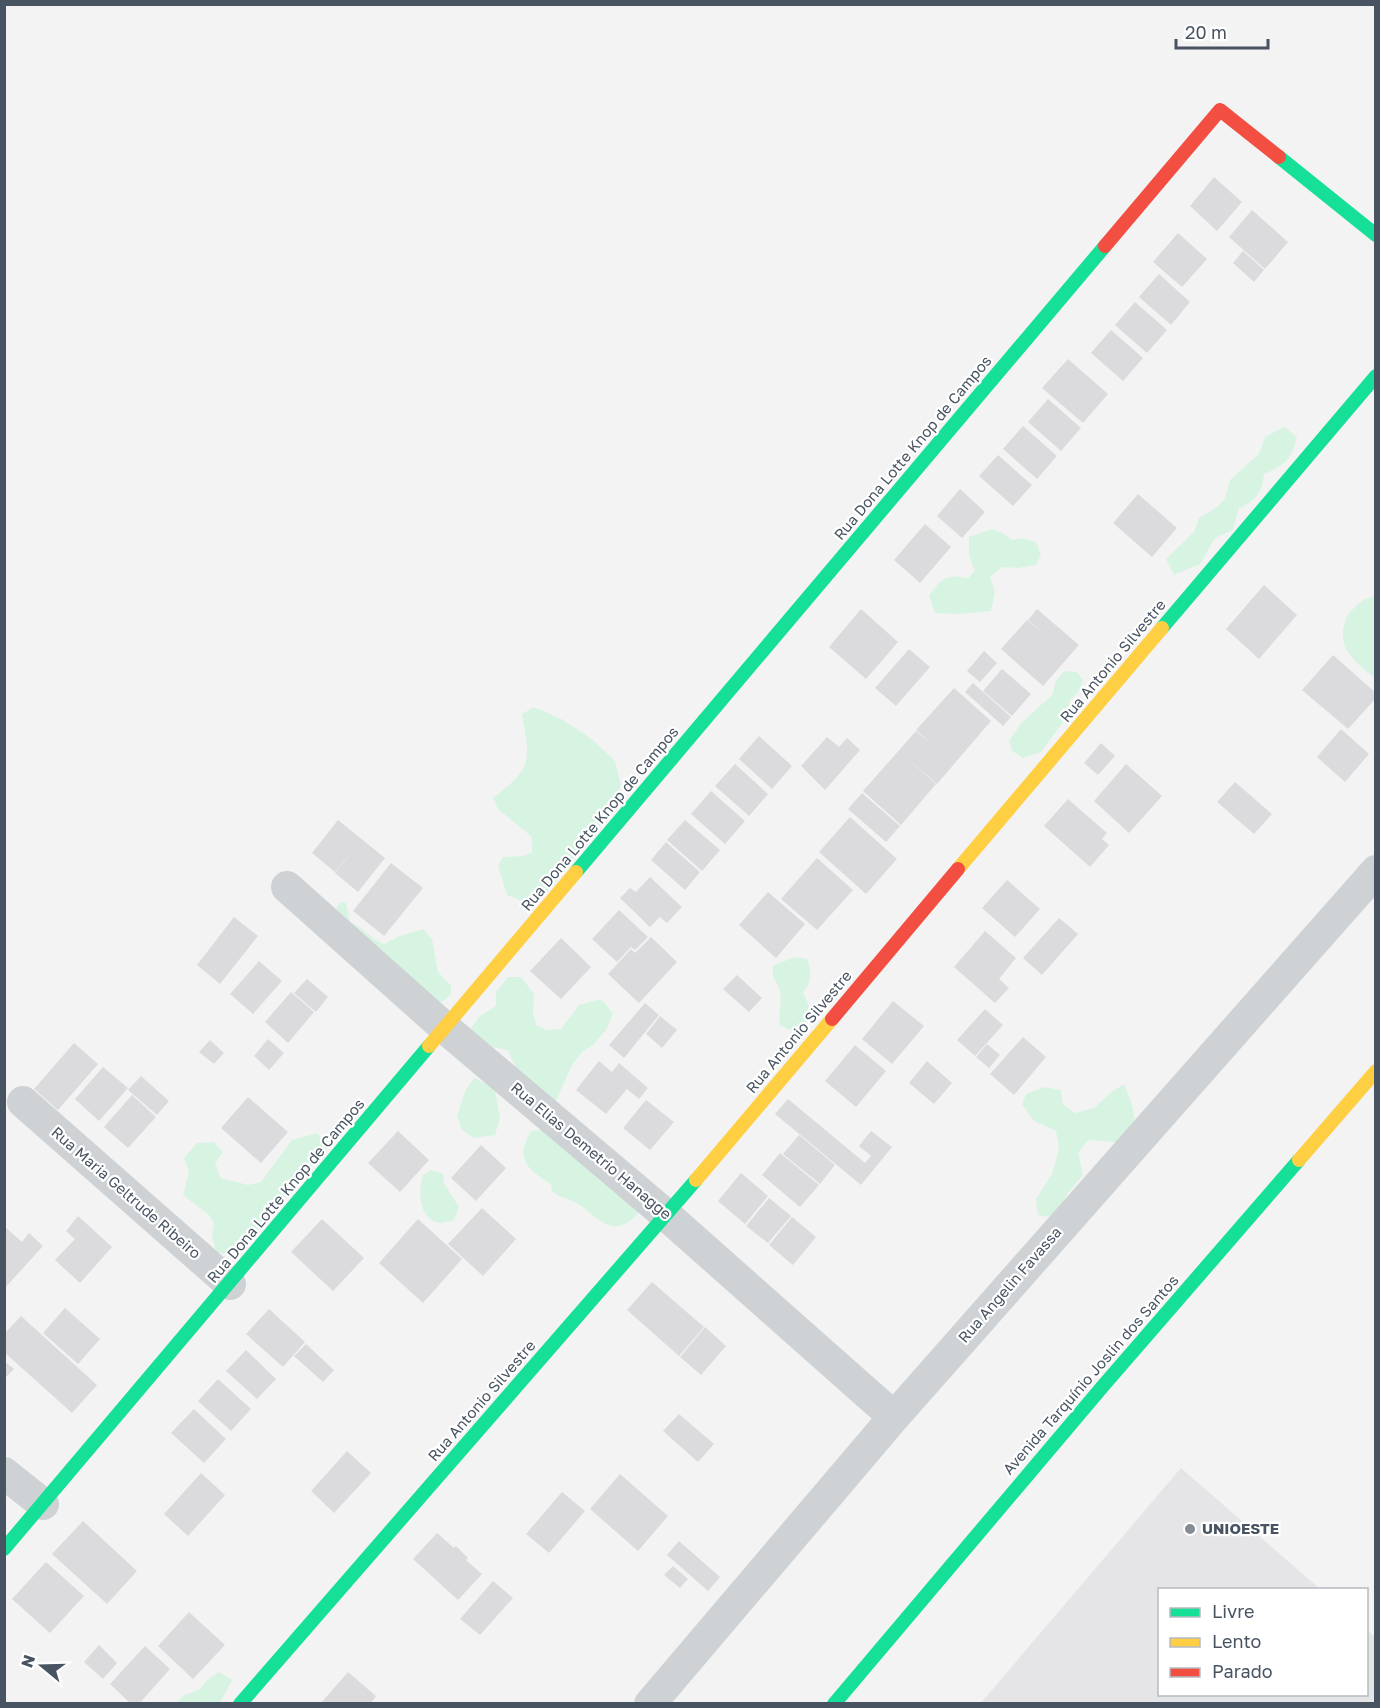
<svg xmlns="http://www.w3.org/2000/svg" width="1380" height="1708" font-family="'Golos Text',sans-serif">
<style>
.education{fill:#e5e4e6}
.green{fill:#d7f4e3}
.building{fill:#dbdbdd}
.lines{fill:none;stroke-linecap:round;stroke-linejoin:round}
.street{stroke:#cfd2d4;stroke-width:32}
.fast{stroke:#16e098;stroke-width:14}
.slow{stroke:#ffcf43;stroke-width:14}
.jam{stroke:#f24e42;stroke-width:14}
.poi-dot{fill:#848c95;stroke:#fff;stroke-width:2}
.labels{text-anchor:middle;stroke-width:4.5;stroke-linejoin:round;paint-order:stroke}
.street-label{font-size:15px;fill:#485462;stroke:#fff}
.poi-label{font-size:15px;font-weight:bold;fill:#485462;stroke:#fff;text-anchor:start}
</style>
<rect width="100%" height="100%" fill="#f4f3f3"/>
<path class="education" d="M1181,1468L1320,1589L1160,1590V1694H1366L1367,1630L1375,1637V1703L980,1704Z"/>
<path class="green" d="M1284,427L1297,437C1291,460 1286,465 1264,474C1262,493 1256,501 1239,508L1233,530L1215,538L1200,564L1174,575L1166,559L1194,532L1199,518L1216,508L1225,499L1230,480L1259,454L1265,437Z
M992,529L1002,533L1012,540L1022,538L1036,542L1041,555L1036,565L1018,568L1002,567L990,577L995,592L991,611L959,614L935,613L929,596C942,577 945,574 968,578L975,571L969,556V537Z
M1375,596H1376L1375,678C1359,665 1337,650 1344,626C1345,619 1347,615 1352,610C1360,602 1364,598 1375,596Z
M1064,671L1077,672L1083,680L1079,691L1070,700L1069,714L1041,752L1023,758L1012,751L1009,741L1021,723L1052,695L1056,681Z
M534,707L563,720L593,740L615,761L621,785L611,812L550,890L525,902L507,895L498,866L503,857L523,856L532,852V837L498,809L493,798C533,767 530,762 522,714Z
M340,902L346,903L350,922C365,928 369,939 384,944L400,936L423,929L432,939L438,972L451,986V995L437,1005L332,916Z
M794,957L807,959C812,972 812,982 803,993C811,1007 811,1014 803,1028L792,1031L780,1025C777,1012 783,1005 780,992C778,980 771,982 773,966Z
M508,977H521L534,994L533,1012L536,1025L547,1030L561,1029L579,1005L601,999L613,1013L606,1030L594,1044L582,1052L572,1065L556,1101L541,1098L519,1075L508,1050L492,1047L477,1041L471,1028L480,1016L496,1006V992Z
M475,1078L495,1089L500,1118L495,1135L474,1138L462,1130L457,1115C464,1100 462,1090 475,1078Z
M1124,1084C1133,1105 1141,1123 1126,1143L1088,1140L1078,1153L1083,1175L1067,1194L1057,1218L1038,1215L1036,1199L1052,1174L1059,1149L1056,1131L1034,1121L1022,1104L1026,1094L1044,1087L1061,1090L1063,1104L1075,1113L1094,1108L1110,1093Z
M547,1129L594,1165L598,1179L604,1184L618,1189L640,1212C614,1238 605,1224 581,1206C572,1199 561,1198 552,1192L551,1184C527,1170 515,1158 531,1131Z
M317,1133L330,1146L233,1256L216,1252L212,1237L214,1224L209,1215L183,1195L189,1171L184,1158L197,1143L214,1142L223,1152L215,1164L221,1178L248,1185L261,1182L292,1140Z
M432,1170L443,1174L444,1183L459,1207L454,1220C450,1221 444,1223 440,1223C418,1220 418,1190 423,1175Z
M219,1672L232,1680L220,1703H176L185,1695L200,1689L207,1680Z"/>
<path class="building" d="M1214,177L1242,202L1217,231L1190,206Z
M1252,210L1288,242L1265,269L1229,237Z
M1178,233L1207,259L1182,287L1153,262Z
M1243,251L1264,270L1254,282L1233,263Z
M1159,274L1190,302L1171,325L1139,297Z
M1135,302L1167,330L1147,353L1115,325Z
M1111,330L1143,358L1123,381L1091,353Z
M1068,359L1108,394L1083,423L1042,388Z
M1048,399L1081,428L1061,451L1028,422Z
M1023,426L1057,456L1037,479L1003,449Z
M998,455L1032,485L1013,506L979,476Z
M960,489L985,512L962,538L937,516Z
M1138,494L1177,528L1152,557L1113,523Z
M925,524L951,547L920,583L894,560Z
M1264,585L1297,615L1259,659L1226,629Z
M861,609L898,642L866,679L829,647Z
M1037,609L1079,645L1043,686L1001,649L1027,620L1044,634L1028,620Z
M909,649L930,667L896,706L875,688Z
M984,651L997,663L980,682L967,671Z
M1333,655L1376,693V698L1348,729L1302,690Z
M1002,669L1031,694L1012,716L983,691Z
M973,683L1011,717L1003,726L965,692Z
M954,688L991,721L937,784L902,754L936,784L901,825L863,791L916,731L934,746L916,730Z
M1341,729L1369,754L1345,782L1317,757Z
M759,736L792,766L772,789L739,759Z
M827,737L839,747L847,738L860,750L825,790L801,766Z
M1101,743L1115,756L1098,775L1084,763Z
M735,764L768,794L749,816L715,786Z
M1126,764L1162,796L1129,833L1094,801Z
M1235,782L1272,814L1254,834L1217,802Z
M711,791L745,821L725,844L691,814Z
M862,793L900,826L886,842L848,809Z
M1068,799L1107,833L1102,839L1109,845L1090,867L1044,826Z
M850,817L897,859L866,894L819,852Z
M338,820L385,858L358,892L335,873L355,848L335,872L312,853Z
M685,820L720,850L702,871L667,840Z
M666,842L700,872L685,890L651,860Z
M817,858L853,890L817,930L781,899Z
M391,863L423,888L384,936L353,911Z
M650,877L682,907L667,923L660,917L650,927L620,898L630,888L636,892Z
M1007,880L1040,909L1015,937L982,908Z
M768,892L805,924L776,958L739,925Z
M619,910L648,937L635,950L631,947L617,962L592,939Z
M234,917L258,936L220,984L197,965Z
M1059,918L1078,934L1042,975L1023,958Z
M985,931L1016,958L999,979L1009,988L995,1003L954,967Z
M651,937L677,962L639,1003L608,974L631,949L635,953Z
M561,938L591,967L561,999L530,971Z
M259,961L282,981L253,1014L230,994Z
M737,975L762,998L749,1012L723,989Z
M307,979L328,997L316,1012L294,993Z
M291,992L314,1012L288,1043L265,1022Z
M893,1001L924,1026L892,1064L862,1039Z
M645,1003L659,1015L624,1058L609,1045Z
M985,1009L1003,1025L975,1056L957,1040Z
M660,1016L677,1030L662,1048L646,1034Z
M1023,1037L1046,1057L1014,1095L990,1074Z
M268,1039L284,1053L269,1070L254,1056Z
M210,1040L224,1053L214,1064L199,1052Z
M74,1043L98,1064L58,1110L34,1089Z
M987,1044L1000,1055L989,1068L976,1057Z
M855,1045L886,1071L856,1107L825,1081Z
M599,1061L612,1072L619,1063L648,1088L639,1099L627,1089L606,1114L576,1090Z
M927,1061L952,1083L934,1104L909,1083Z
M103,1067L128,1088L99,1121L75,1099Z
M141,1076L169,1101L157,1115L128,1090Z
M132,1095L156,1117L128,1148L104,1127Z
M248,1097L288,1132L261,1163L221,1128Z
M788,1099L865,1163L871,1156L859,1146L871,1131L892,1147L861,1185L775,1114Z
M646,1100L674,1122L650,1150L623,1128Z
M398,1131L429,1160L400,1192L368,1163Z
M799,1135L835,1165L820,1184L783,1154Z
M481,1145L506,1168L476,1201L451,1178Z
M780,1153L819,1185L800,1207L762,1175Z
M741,1173L768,1196L745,1224L718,1201Z
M769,1198L791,1216L768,1243L746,1226Z
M482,1208L516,1239L483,1276L448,1244Z
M78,1216L112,1247L80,1283L55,1260L75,1239L66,1231Z
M792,1217L816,1237L793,1265L769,1245Z
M322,1219L364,1258L333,1291L291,1252Z
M418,1219L462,1259L423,1303L379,1263Z
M4,1226L22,1242L29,1233L43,1246L4,1289Z
M652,1282L704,1327L679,1356L627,1310Z
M65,1308L100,1339L78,1364L43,1333Z
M269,1309L305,1342L283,1367L246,1334Z
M21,1316L97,1385L72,1413L4,1352V1334Z
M705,1327L726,1346L701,1375L680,1357Z
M306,1344L334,1370L323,1382L294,1356Z
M246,1350L276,1379L257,1399L226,1371Z
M4,1361L14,1369L4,1379Z
M218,1379L251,1409L231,1431L198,1401Z
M194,1409L226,1439L204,1463L171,1433Z
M679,1414L714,1444L698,1462L663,1431Z
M347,1451L371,1473L334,1513L311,1491Z
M201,1473L225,1495L188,1536L164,1514Z
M620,1474L668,1516L638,1551L590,1509Z
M562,1492L585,1511L549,1553L526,1534Z
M83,1521L137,1571L107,1604L52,1554Z
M437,1533L454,1548L456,1546L468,1558L466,1560L482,1574L458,1600L413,1559Z
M679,1541L720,1577L708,1591L667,1555Z
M46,1562L84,1596L50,1633L12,1599Z
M673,1566L688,1579L680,1588L664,1575Z
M493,1581L513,1598L480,1635L460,1619Z
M189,1612L225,1645L193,1679L158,1646Z
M99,1645L117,1663L103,1679L84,1662Z
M145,1646L170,1669L139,1704H131L110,1684Z
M348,1672L376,1696L370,1704H320Z"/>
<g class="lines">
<path class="street" d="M287,887L445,1028L666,1215L894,1417
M23,1102L230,1284
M4,1473L43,1504
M650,1704L894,1417L1376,871"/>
<path class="fast" d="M1279,157L1376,235
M1162,628L1376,376
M576,872L1105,246
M4,1549L429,1046
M240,1704L696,1180
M834,1704L1103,1386L1299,1160"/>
<path class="slow" d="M958,869L1162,628
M429,1046L576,872
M1299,1160L1376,1071
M696,1180L832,1019"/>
<path class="jam" d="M1105,246L1220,110L1279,157
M832,1019L958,869"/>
</g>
<circle class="poi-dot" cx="1190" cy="1529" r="6"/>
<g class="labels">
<g class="street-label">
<text transform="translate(913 448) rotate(-50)" y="5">Rua Dona Lotte Knop de Campos</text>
<text transform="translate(1113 661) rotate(-50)" y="5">Rua Antonio Silvestre</text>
<text transform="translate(600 819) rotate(-50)" y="5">Rua Dona Lotte Knop de Campos</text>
<text transform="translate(799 1032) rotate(-50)" y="5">Rua Antonio Silvestre</text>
<text transform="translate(591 1151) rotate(40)" y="5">Rua Elias Demetrio Hanagge</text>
<text transform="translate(286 1191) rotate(-50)" y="5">Rua Dona Lotte Knop de Campos</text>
<text transform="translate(126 1193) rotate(41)" y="5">Rua Maria Geltrude Ribeiro</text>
<text transform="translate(1010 1285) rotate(-49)" y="5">Rua Angelin Favassa</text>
<text transform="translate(1091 1375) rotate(-49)" y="5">Avenida Tarquínio Joslin dos Santos</text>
<text transform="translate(482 1401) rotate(-49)" y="5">Rua Antonio Silvestre</text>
</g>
<g class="poi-label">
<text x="1202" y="1534">UNIOESTE</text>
</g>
</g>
<rect width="1380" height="1708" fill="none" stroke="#485462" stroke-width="12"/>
<rect x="1158" y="1588" width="210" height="108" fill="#ffffff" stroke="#b6bbc0" stroke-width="1.5"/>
<rect x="1170" y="1608" width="30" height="9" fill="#16e098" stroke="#b6bbc0" stroke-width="1.5"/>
<text x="1212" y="1618" font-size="18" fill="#485462">Livre</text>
<rect x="1170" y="1638" width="30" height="9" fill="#ffcf43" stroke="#b6bbc0" stroke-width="1.5"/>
<text x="1212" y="1648" font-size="18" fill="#485462">Lento</text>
<rect x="1170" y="1668" width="30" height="9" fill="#f24e42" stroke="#b6bbc0" stroke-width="1.5"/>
<text x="1212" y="1678" font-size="18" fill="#485462">Parado</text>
<g transform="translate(42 1666) rotate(289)" stroke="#ffffff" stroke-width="4.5" paint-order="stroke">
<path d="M0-4.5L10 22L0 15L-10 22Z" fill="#485462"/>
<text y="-9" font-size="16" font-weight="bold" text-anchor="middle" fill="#485462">N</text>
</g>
<path d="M1176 39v9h92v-9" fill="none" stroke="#485462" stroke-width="3"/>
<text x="1185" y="39" font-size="18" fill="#485462" stroke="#ffffff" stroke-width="4.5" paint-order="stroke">20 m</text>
</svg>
